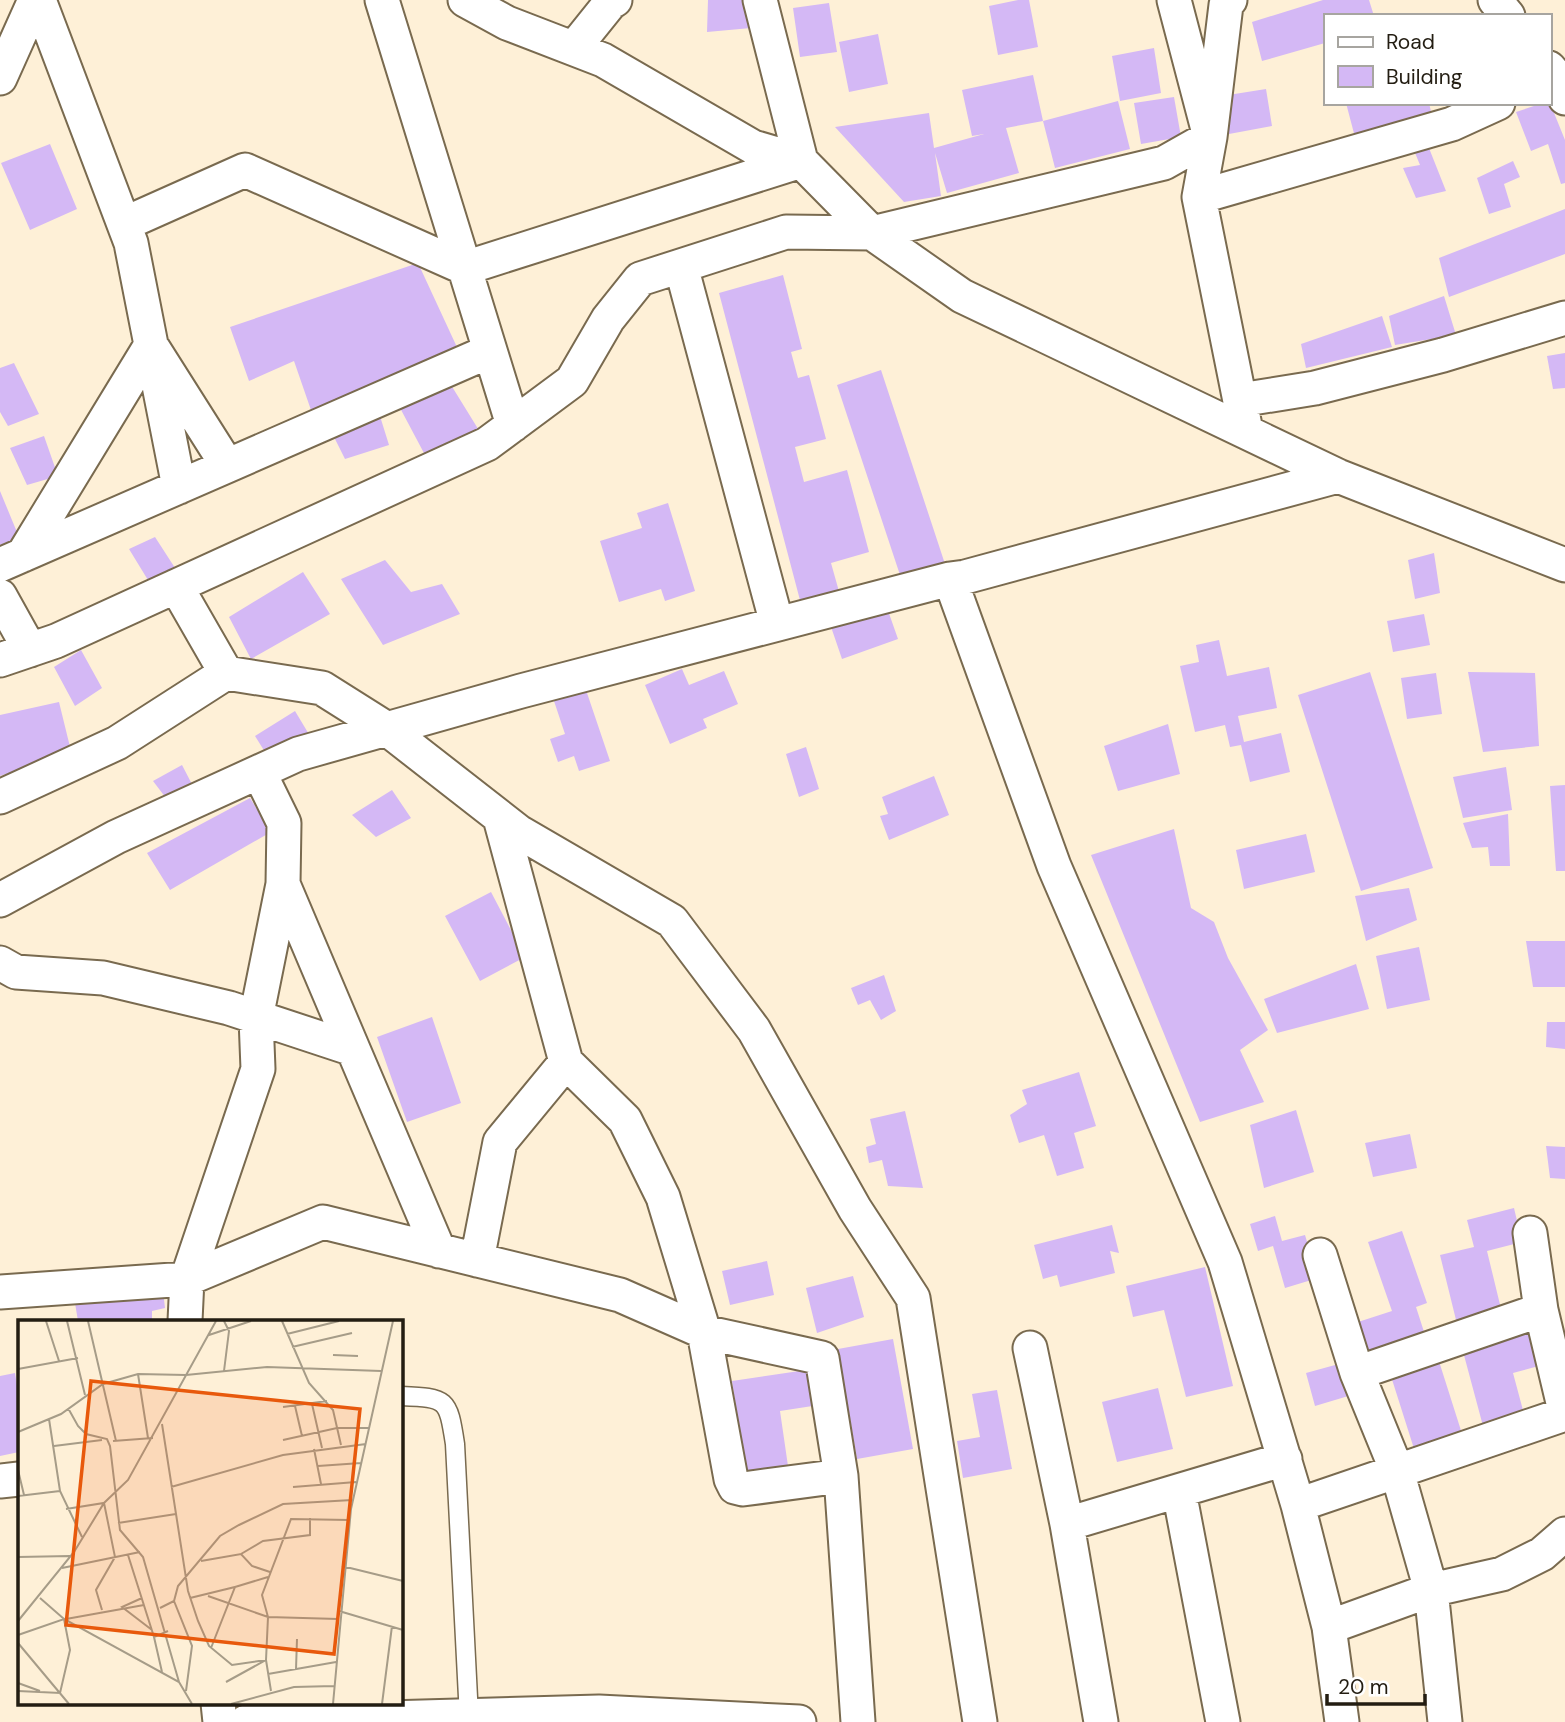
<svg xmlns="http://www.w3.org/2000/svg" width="1565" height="1722" font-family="'DM Sans',sans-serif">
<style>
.building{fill:#d4b8f5}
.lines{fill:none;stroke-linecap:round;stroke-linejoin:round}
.lane-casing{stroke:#796a4f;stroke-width:21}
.street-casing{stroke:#796a4f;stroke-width:37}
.lane{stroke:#fff;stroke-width:18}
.street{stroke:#fff;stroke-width:33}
.inset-road{fill:none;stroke:#a69c88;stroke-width:2}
.view{fill:#e8590c;fill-opacity:0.15;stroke:#e8590c;stroke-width:3.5}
.inset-edge{fill:none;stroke:#231d12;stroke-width:3.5}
</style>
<rect width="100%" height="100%" fill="#fef0d7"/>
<path class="building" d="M708,0H748L751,28L707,32Z
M1018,0H1029L1038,47L998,55L989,6Z
M1323,0H1369L1374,16H1325V43L1262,61L1252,22Z
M829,3L837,52L800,57L793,8Z
M878,34L888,84L849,92L839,42Z
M1154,48L1161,93L1120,101L1112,56Z
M1033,75L1043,121L1006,128L1019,173L947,193L935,153L941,196L904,202L835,127L929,113L934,148L984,134L972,136L962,90Z
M1266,89L1272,126L1229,134L1222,96Z
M1174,97L1181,137L1141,144L1134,103Z
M1118,101L1130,149L1055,168L1043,121Z
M1346,103H1429L1433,120L1356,141Z
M1543,103H1550L1565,140V183L1561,184L1548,144L1531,151L1516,112Z
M1425,138L1446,191L1416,198L1403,168L1420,165L1411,143Z
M50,144L77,209L30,230L1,163Z
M1513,161L1520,177L1504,184L1511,207L1489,214L1477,178Z
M1565,209V254L1449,297L1439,258Z
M418,263L462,358L312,413L294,361L249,381L230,327Z
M783,275L802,349L791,352L798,378L809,375L826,439L795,447L804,482L847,470L869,552L831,563L840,595L801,604L719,293Z
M1444,296L1456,335L1395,345L1389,316Z
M1382,316L1392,347L1306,368L1301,344Z
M1565,353V388L1553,389L1547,356Z
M14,363L39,414L8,426L0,412V368Z
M881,370L945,564L901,578L837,385Z
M451,385L480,432L425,455L399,406Z
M379,413L389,445L345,459L331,431Z
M44,436L58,476L27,485L10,448Z
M0,491L19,537L0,545Z
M668,503L695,591L665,601L661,589L619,602L600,541L642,528L637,513Z
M155,537L177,571L151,585L129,549Z
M1434,553L1440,593L1415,599L1408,560Z
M385,560L411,592L442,584L460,614L383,645L341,579Z
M303,572L330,614L251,659L229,617Z
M885,602L898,639L842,659L829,621Z
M1424,614L1430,645L1393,652L1387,621Z
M1219,640L1227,676L1269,667L1277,708L1238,716L1244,742L1281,733L1290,772L1250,782L1241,745L1230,747L1225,725L1195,732L1180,666L1199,662L1196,645Z
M81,650L102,688L75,706L54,667Z
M682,669L689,685L724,671L738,704L703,719L707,728L670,744L645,685Z
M1370,672L1433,868L1361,891L1298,695Z
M1468,672L1535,673L1539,746L1483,752Z
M1436,673L1442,714L1407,719L1401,678Z
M586,690L610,761L579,771L574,756L558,762L550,739L565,734L554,701Z
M59,702L71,751L0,776V715Z
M295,711L310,736L270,760L255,736Z
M1168,724L1180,774L1118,791L1104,746Z
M806,747L819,789L799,797L786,754Z
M182,765L196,792L172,806L153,781Z
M1506,767L1512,810L1463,818L1453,777Z
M934,776L949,815L889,840L880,816L888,814L882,797Z
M1565,785V871H1556L1550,786Z
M392,790L411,818L376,837L352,815Z
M250,798L271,832L170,890L147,853Z
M1508,814L1510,866H1490L1488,847L1472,848L1463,823Z
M1174,829L1191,908L1214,922L1228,958L1268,1030L1240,1050L1264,1102L1200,1122L1091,855Z
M1306,834L1315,872L1244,889L1236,850Z
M1409,888L1417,920L1366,941L1355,896Z
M491,892L525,957L480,981L445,916Z
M1526,941H1565V987H1533Z
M1419,947L1430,1000L1387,1009L1376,956Z
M1356,964L1369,1009L1277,1033L1264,999Z
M884,975L896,1011L881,1020L870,1000L858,1005L851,988Z
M432,1017L461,1103L407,1122L377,1037Z
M1547,1022H1565V1049L1546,1047Z
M1079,1072L1096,1126L1074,1133L1084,1168L1057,1176L1044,1135L1019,1143L1010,1115L1027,1104L1022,1090Z
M1296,1110L1314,1172L1264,1188L1250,1125Z
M905,1111L923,1188L888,1186L882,1160L869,1163L866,1147L876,1144L870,1119Z
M1410,1134L1417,1168L1373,1177L1365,1143Z
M1546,1146L1565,1147V1179L1550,1178Z
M1514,1208L1522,1242L1487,1251L1503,1317L1458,1328L1440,1255L1474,1247L1467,1220Z
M1275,1216L1282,1241L1305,1235L1318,1278L1285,1288L1273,1246L1258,1251L1250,1224Z
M1112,1225L1119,1253L1110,1251L1115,1273L1060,1287L1057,1275L1043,1279L1034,1245Z
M1402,1231L1427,1303L1416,1307L1426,1338L1369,1357L1358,1322L1392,1311L1368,1242Z
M767,1261L774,1295L730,1305L722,1271Z
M1205,1267L1233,1386L1186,1397L1164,1310L1133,1317L1126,1286Z
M853,1276L864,1317L817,1333L806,1288Z
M163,1291L165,1308L152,1311V1321H78L74,1297Z
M1535,1323L1546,1364L1513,1373L1524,1414L1483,1426L1461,1344Z
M893,1339L913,1449L857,1459L838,1349Z
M1437,1355L1464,1440L1416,1455L1389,1370Z
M1346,1362L1355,1394L1315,1406L1306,1373Z
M813,1369L819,1405L780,1411L789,1473L747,1479L732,1381Z
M15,1373L19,1398V1452L0,1456V1376Z
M1158,1388L1173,1449L1117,1462L1102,1402Z
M997,1390L1012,1469L963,1478L957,1441L980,1437L972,1394Z"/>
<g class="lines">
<defs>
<path id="lane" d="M401,1396C447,1398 448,1398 455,1444L469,1717"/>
<path id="street" d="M39,0L131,243L179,487
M382,0L513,425
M465,0L507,23L603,60L753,147L801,161L872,233L962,296L1338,476L1565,565
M1174,0L1210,137L1199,197L1246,431
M1495,0L1508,16
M574,48L611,2L615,0
M1549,68L1557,77L1565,98
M0,78L35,0
M1199,197L1452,124L1498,103
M124,224L245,170L465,268L801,161L760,0
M681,266L777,624
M1240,400L1315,388L1443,355L1565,318
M23,555L151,345L227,465
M0,565L490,351
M950,579L1054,866L1225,1262L1298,1505L1329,1627L1342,1722
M176,586L226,673L322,688L387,729L519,832L672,921L754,1030L855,1209L913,1298L980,1722
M0,596L30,650
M0,660L56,641L487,444L572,381L608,319L640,279L786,232L872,233L1164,163L1210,137L1226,5L1230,0
M0,797L117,743L226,673
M0,900L116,837L298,754L521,691L950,579L965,577L1338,476
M0,963L16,972L103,978L229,1008L353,1049L283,884L284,823L259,772
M353,1049L439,1251
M566,1062L625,1120L663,1197L704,1332L731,1479L735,1487L743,1489L841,1476
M1530,1233L1541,1310L1565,1411
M1320,1255L1357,1373L1397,1471L1431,1590L1445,1722
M477,1260L500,1142L566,1062L500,818
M0,1292L187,1279L323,1222L620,1295L704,1332L822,1358L841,1476L858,1722
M185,1321L187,1279L258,1069L256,1018L283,884
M1030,1348L1067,1524L1101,1722
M1357,1373L1541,1310
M0,1481L19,1479
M1179,1491L1223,1722
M1298,1505L1565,1414
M1067,1524L1285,1459
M1329,1627L1431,1590L1502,1574L1542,1554L1565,1534
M218,1703L220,1722
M246,1722L599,1712L799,1722"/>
</defs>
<use href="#lane" class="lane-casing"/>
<use href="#street" class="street-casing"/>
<use href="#lane" class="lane"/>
<use href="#street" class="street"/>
</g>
<g transform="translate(18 1320)">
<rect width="385" height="385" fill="#fef0d7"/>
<path class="inset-road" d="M28,1L41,41M49,1L67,75M70,1L98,121M206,1L211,11L206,51M264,1L291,63L315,90L323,125M269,14L321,1M191,15L233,1M274,27L334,13M315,35L340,36M0,49L60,38M120,54L130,118M294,84L304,128M277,86L284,116M265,87L309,81M50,88L60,106L68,114L89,119L92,126L102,210L125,237L161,362M31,99L42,171L64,217M144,104L170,271L180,301L191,326L214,345L248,340L253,371M0,112L43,94L85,64L120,54L168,55L249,47L363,51M265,120L319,108H351M95,121L135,118M36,126L84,120M296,129L303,164M300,146L343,143M0,150L6,175M153,167L265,135L348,124M275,167L338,162M0,176L42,171M48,189L86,183L97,237L78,270L84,290M100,203L158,194M223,234L245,221L292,215V198M110,235L136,317M0,237L52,236M183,241L223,234L234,246L252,252M324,246L385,261M44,248L122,232M217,267L250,257M190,276L250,297L320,299M22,278L46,299L161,362L174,384M124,278L104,287L134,310M172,278L217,267L193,328M156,281L174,326L168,371M142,288L156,281L160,266L202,216L221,205L265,184L334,180M321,291L385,310M48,299L126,285M0,301L56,232L86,183L110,160L198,1M0,315L46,299L52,330L42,373L0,371M0,323L51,384M278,349L279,319M144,352L136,317L150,311M250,354L318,342M208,362L248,340L250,297L244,275L273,199L331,200M0,363L22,371M213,384L276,367L316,366M315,384L333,189L375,1M364,384L374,306"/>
<path class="view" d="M73,61L342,89L316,334L48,305Z"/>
<rect width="385" height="385" class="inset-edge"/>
</g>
<rect x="1324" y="14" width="228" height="91" fill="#ffffff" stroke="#a7a5a0" stroke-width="2"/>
<rect x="1338" y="37" width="35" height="10" fill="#ffffff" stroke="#a7a5a0" stroke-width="2"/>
<text x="1386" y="49" font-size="21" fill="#231d12">Road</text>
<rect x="1338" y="66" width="35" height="21" fill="#d4b8f5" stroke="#a7a5a0" stroke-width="2"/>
<text x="1386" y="84" font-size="21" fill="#231d12">Building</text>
<path d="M1327 1694v10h98v-10" fill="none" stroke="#231d12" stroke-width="3.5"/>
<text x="1338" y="1694" font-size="21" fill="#231d12" stroke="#ffffff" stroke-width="5" paint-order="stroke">20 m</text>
</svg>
